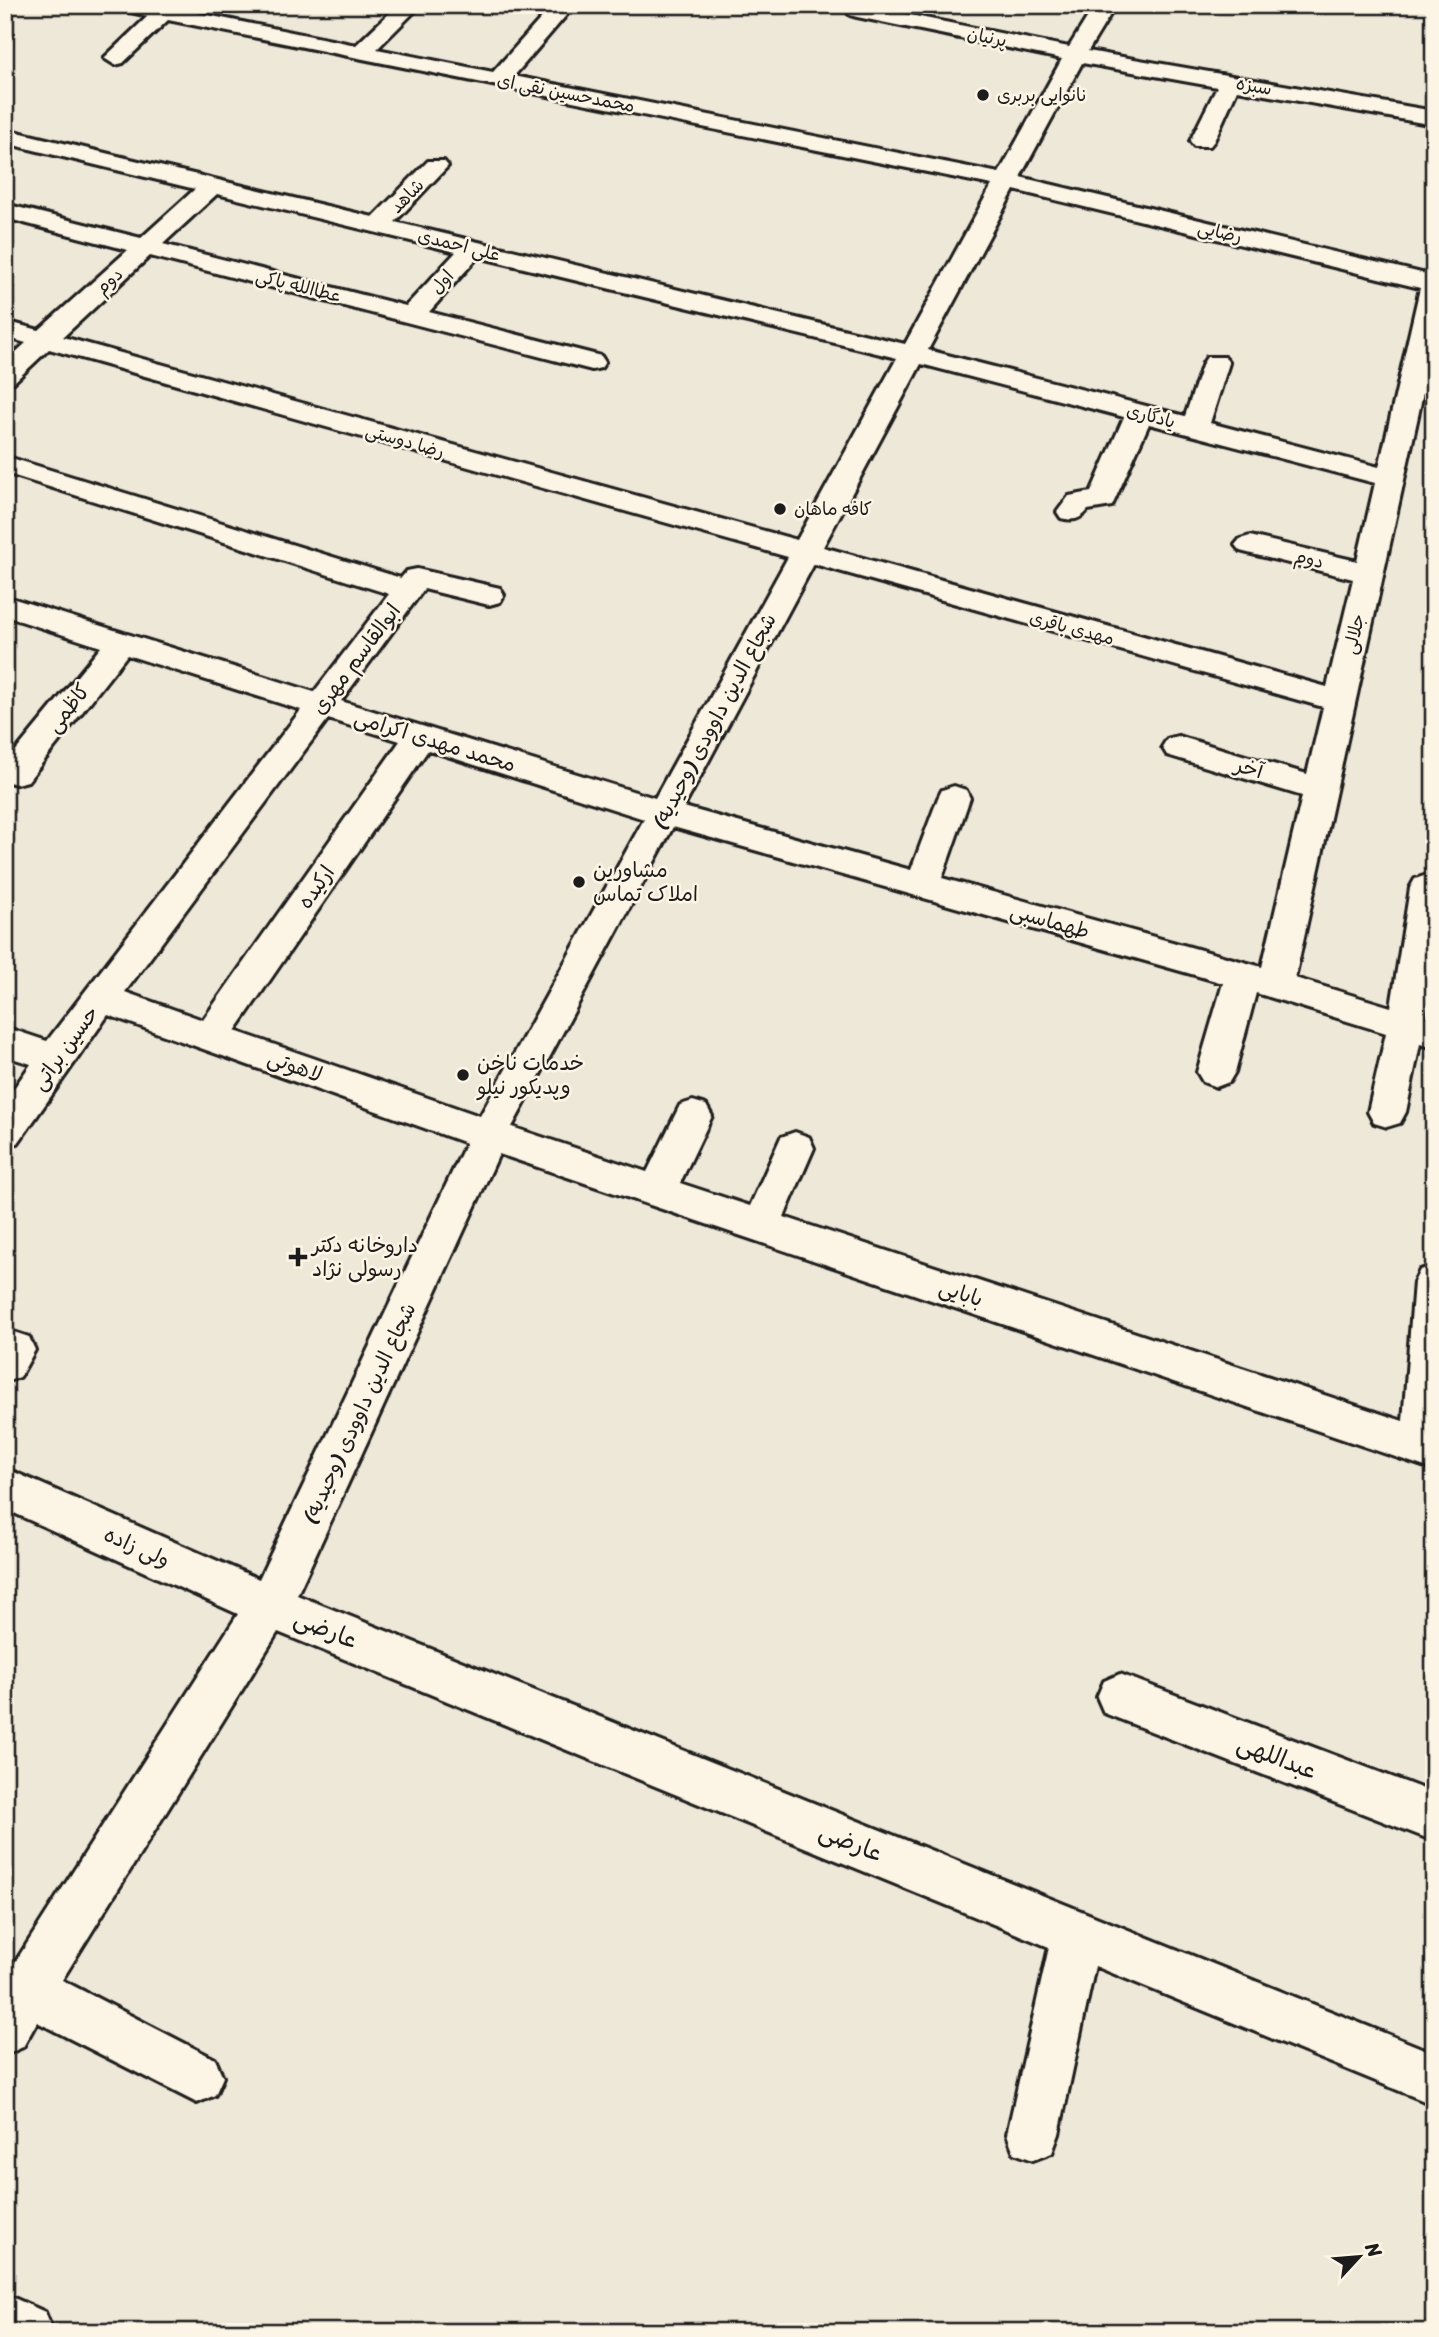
<svg xmlns="http://www.w3.org/2000/svg" width="1439" height="2337" font-family="Sriracha,'Playpen Sans Arabic',sans-serif">
<style>
.lines{fill:none;stroke-linecap:round;stroke-linejoin:round}
.street-casing{stroke:#1c1c1c;stroke-width:6}
.street{fill:#fcf5e5;fill-rule:evenodd}
.poi-dot{fill:#1c1c1c;stroke:#fcf5e5;stroke-width:2.5}
.labels{text-anchor:middle;stroke-width:5;stroke-linejoin:round;paint-order:stroke}
.far-street-label{font-size:18px;fill:#1c1c1c;stroke:#fcf5e5}
.far-poi-label{font-size:18px;fill:#1c1c1c;stroke:#fcf5e5;text-anchor:start}
.street-label{font-size:21px;fill:#1c1c1c;stroke:#fcf5e5}
.poi-label{font-size:21px;fill:#1c1c1c;stroke:#fcf5e5;text-anchor:start}
.near-street-label{font-size:24px;fill:#1c1c1c;stroke:#fcf5e5}
</style>
<rect width="100%" height="100%" fill="#eee8d9"/>
<filter id="ink" filterUnits="userSpaceOnUse"><feTurbulence type="fractalNoise" baseFrequency=".0143" numOctaves="2"/><feDisplacementMap in="SourceGraphic" scale="14" xChannelSelector="R" yChannelSelector="G"/><feConvolveMatrix kernelMatrix="1 2 1 2 8 2 1 2 1" color-interpolation-filters="sRGB"/></filter>
<g filter="url(#ink)">
<g class="lines">
<defs>
<path id="street" d="M115,5H158L356,45L398,5H421L377,49L493,72L553,5H575L514,76L999,173L1062,59L857,17L850,15L846,11L850,7L860,5L1069,47L1095,5H1116L1088,51L1434,111V125L1237,90L1214,141L1210,146H1194L1190,141L1217,87L1082,63L1020,177L1434,276V343L1295,978L1391,1007L1410,888L1415,879L1427,875L1434,878V960L1425,1017L1434,1020V1048L1420,1044L1406,1112L1400,1123L1387,1127L1374,1123L1368,1112L1386,1033L1256,993L1235,1072L1229,1082L1216,1087L1203,1082L1197,1072L1223,983L673,827L512,1127L647,1172L680,1105L693,1101L706,1105L712,1116L680,1183L750,1206L781,1137L795,1132L809,1137L814,1148L784,1217L1403,1421L1414,1282L1420,1270L1434,1265V1470L499,1154L297,1595L1434,2053V2105L1095,1966L1059,2134L1052,2153L1033,2160L1014,2153L1007,2134L1049,1947L278,1632L62,1980L215,2059L223,2077L215,2095L197,2103L37,2022L23,2047L5,2055V1978L238,1614L5,1509V1468L259,1579L466,1143L108,1015L18,1143L5,1147V1101L31,1064L5,1056V1027L47,1041L301,710L127,655L28,781L16,784L5,781V764L101,647L5,616V596L314,692L389,594L5,473V456L401,578L407,571L417,569L500,588L504,595L500,602L489,605L424,589L341,701L655,798L788,557L49,349L14,382L5,384V362L26,343L5,337V321L39,330L128,250L5,218V204L141,238L195,189L5,143V129L373,217L428,161H444L448,166L395,222L905,344L992,185L168,20L123,63L115,65L104,58L148,16L118,9ZM1014,190L1420,288L1379,467L1210,423L1229,363L1225,357H1207L1203,363L1185,416L928,350ZM217,194L456,252L406,306L163,244ZM150,256L592,370L601,368L605,362L601,356L429,312L478,257L897,358L797,540L63,337ZM921,364L1124,417L1091,492L1069,496L1057,512L1061,518C1073,521 1080,520 1088,510L1112,506L1149,424L1375,483L1357,561L1250,536L1240,539L1235,545L1240,551L1353,579L1327,687L823,547ZM814,564L1323,707L1307,774L1178,736L1167,739L1162,747L1167,755L1302,796L1262,967L942,878L970,798L966,790L954,786L942,790L938,798L911,870L684,807ZM328,719L400,741L203,1020L125,992ZM428,750L644,819L480,1116L235,1031Z
M14,1332L29,1337L35,1350L20,1377L5,1382V1335Z
M1120,1674L1434,1793V1841L1104,1713L1097,1697L1104,1681Z
M5,2294L45,2312L53,2332H5Z"/>
</defs>
<use href="#street" class="street-casing"/>
<use href="#street" class="street"/>
</g>
</g>
<g class="poi-dot">
<circle cx="983" cy="95" r="7"/>
<circle cx="780" cy="509" r="7"/>
<circle cx="579" cy="882" r="7"/>
<circle cx="463" cy="1075" r="7"/>
<path d="M294.5 1246.5h7v7h7v7h-7v7h-7v-7h-7v-7h7z"/>
</g>
<g class="labels">
<g class="far-street-label">
<text transform="translate(987 37) rotate(11)" y="6">پرنیان</text>
<text transform="translate(1254 86) rotate(10)" y="6">سبزه</text>
<text transform="translate(566 93) rotate(11)" y="6">محمدحسین نقی ای</text>
<text transform="translate(407 196) rotate(-46)" y="6">شاهد</text>
<text transform="translate(1220 232) rotate(13)" y="6">رضایی</text>
<text transform="translate(459 245) rotate(14)" y="6">علی احمدی</text>
<text transform="translate(109 281) rotate(-42)" y="6">دوم</text>
<text transform="translate(442 282) rotate(-48)" y="6">اول</text>
<text transform="translate(299 286) rotate(14)" y="6">عطاالله پاکی</text>
<text transform="translate(1151 416) rotate(15)" y="6">یادگاری</text>
<text transform="translate(405 441) rotate(16)" y="6">رضا دوستی</text>
<text transform="translate(1309 559) rotate(13)" y="6">دوم</text>
<text transform="translate(1072 628) rotate(15)" y="6">مهدی باقری</text>
<text transform="translate(1354 634) rotate(-77)" y="6">جلالی</text>
</g>
<g class="far-poi-label">
<text x="997" y="101">نانوایی بربری</text>
<text x="794" y="515">کافه ماهان</text>
</g>
<g class="street-label">
<text transform="translate(356 659) rotate(-53)" y="7">ابوالقاسم مهری</text>
<text transform="translate(68 708) rotate(-51)" y="7">کاظمی</text>
<text transform="translate(714 721) rotate(-62)" y="7">شجاع الدین داوودی (وحیدیه)</text>
<text transform="translate(435 741) rotate(17)" y="7">محمد مهدی اکرامی</text>
<text transform="translate(1249 768) rotate(16)" y="7">آخر</text>
<text transform="translate(316 887) rotate(-55)" y="7">ارکیده</text>
<text transform="translate(1050 921) rotate(16)" y="7">طهماسبی</text>
<text transform="translate(65 1048) rotate(-54)" y="7">حسین براتی</text>
<text transform="translate(295 1066) rotate(20)" y="7">لاهوتی</text>
<text transform="translate(961 1293) rotate(18)" y="7">بابایی</text>
<text transform="translate(359 1413) rotate(-65)" y="7">شجاع الدین داوودی (وحیدیه)</text>
<text transform="translate(137 1547) rotate(24)" y="7">ولی زاده</text>
</g>
<g class="poi-label">
<text x="593" y="877">مشاورین<tspan x="593" dy="24">املاک تماس</tspan></text>
<text x="477" y="1070">خدمات ناخن<tspan x="477" dy="24">وپديكور نيلو</tspan></text>
<text x="312" y="1252">داروخانه دکتر<tspan x="312" dy="24">رسولی نژاد</tspan></text>
</g>
<g class="near-street-label">
<text transform="translate(326 1629) rotate(22)" y="8">عارضی</text>
<text transform="translate(1277 1757) rotate(21)" y="8">عبداللهی</text>
<text transform="translate(851 1842) rotate(22)" y="8">عارضی</text>
</g>
</g>
<rect width="1439" height="2337" fill="none" stroke="#fcf5e5" stroke-width="28"/>
<rect x="14" y="14" width="1411" height="2309" fill="none" stroke="#1c1c1c" stroke-width="2.5" filter="url(#ink)"/>
<g transform="translate(1359 2257) rotate(64)" stroke="#fcf5e5" stroke-width="5" paint-order="stroke">
<path d="M0-5L12 26L0 18L-12 26Z" fill="#1c1c1c"/>
<text y="-10" font-size="19" font-weight="bold" text-anchor="middle" fill="#1c1c1c">N</text>
</g>
</svg>
